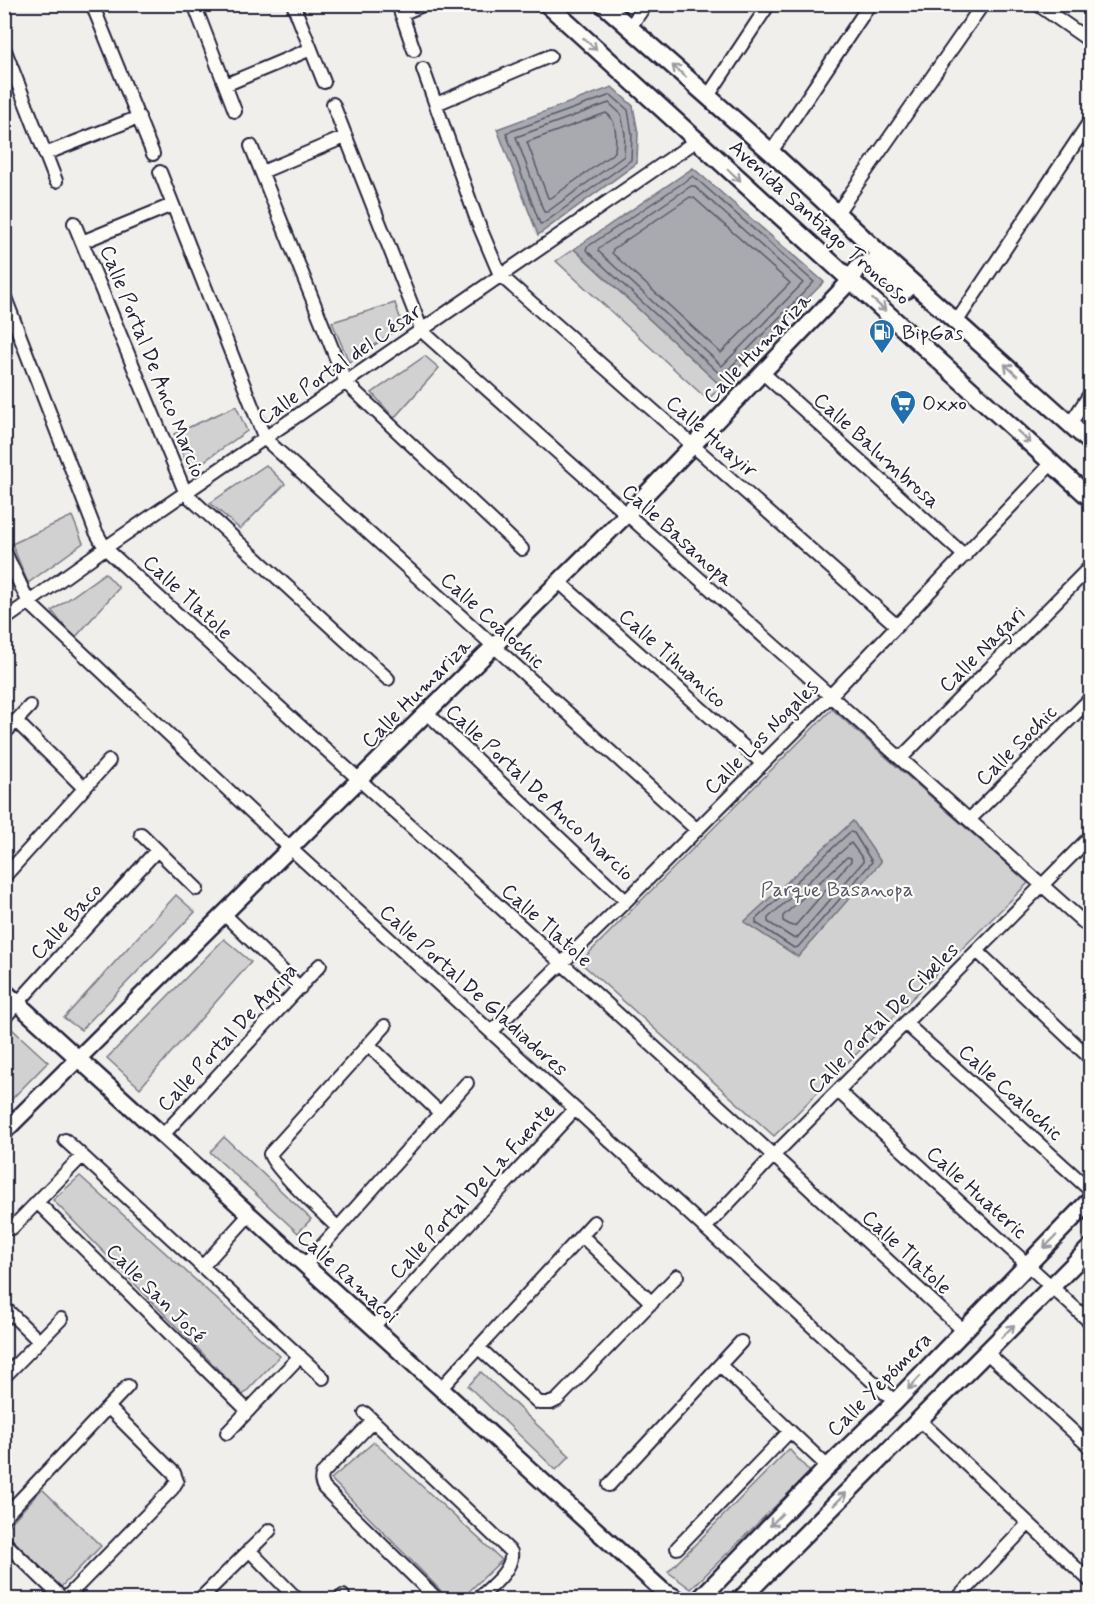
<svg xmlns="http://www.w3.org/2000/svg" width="1095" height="1604" font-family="Mynerve,sans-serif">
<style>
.green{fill:#d2d1d1;stroke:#7a7a86;stroke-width:1.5}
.water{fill:#a9a9b0;stroke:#737381;stroke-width:1.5}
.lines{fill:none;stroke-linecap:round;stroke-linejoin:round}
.shore{stroke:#58586a;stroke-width:1.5}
.minor-casing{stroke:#22223b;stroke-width:16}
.tertiary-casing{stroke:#22223b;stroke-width:20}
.secondary-casing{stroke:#22223b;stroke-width:21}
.minor{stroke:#fdfcf7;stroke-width:12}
.tertiary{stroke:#fdfcf7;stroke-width:15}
.secondary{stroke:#fdfcf7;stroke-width:16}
.oneway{stroke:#9a9aa2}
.labels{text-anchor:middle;stroke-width:4.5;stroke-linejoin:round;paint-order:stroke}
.street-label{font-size:21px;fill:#22223b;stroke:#fdfcf7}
.poi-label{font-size:21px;fill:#22223b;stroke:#fdfcf7;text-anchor:start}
.park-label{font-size:21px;fill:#575768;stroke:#fdfcf7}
</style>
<rect width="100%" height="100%" fill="#f0efec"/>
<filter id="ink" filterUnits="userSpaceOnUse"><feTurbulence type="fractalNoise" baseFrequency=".0167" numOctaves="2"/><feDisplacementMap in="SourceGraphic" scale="12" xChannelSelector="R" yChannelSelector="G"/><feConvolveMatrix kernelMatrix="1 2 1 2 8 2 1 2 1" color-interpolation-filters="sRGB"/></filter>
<g filter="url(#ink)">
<path class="green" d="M574,249L721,386L708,400L556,261Z
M395,303L403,326L349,362L332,322Z
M425,356L439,368L394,418L372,393Z
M236,406L247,431L190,471L174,434Z
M266,465L285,484L240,529L210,503Z
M72,516L83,543L28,583L12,544Z
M105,573L119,588L74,639L52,611Z
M832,709L1028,883L774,1136L580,962Z
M176,895L195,912L81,1030L64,1018Z
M224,939L251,962L140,1088L107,1058Z
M12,1029L48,1062L5,1106V1037Z
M224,1137L311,1219L298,1233L210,1152Z
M80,1176L280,1356L243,1395L53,1200Z
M481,1372L570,1456L556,1470L468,1386Z
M374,1442L502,1560L461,1599H449L331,1479Z
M789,1449L810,1472L691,1589L668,1572Z
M42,1489L101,1546L61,1587L5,1532V1529Z"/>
<path class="water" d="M612,87L633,106L638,133L637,163L538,235L497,129Z
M693,168L824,282L721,386L574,249Z
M853,821L881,862L798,957L744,922Z"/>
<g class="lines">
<path class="shore" d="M611,95L628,110L632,134L631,160L544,223L540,224L506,133Z
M609,103L621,114L625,134L624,156L547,212H544L516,137Z
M606,113C618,120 616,140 615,152L551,198H548L527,142Z
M693,176L814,282L722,376L586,250L587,247Z
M691,186H694L803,283L722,366L598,251L599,248Z
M690,197L694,198L790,283L721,353L612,253L613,249Z
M850,832L854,833L872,862L798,947L794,948L756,923V919Z
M851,843L863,859V862L797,938H793L768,922V918Z
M847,857L851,858V861L795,926H792L783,921V916Z"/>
<defs>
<path id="minor" d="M92,4L153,154
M194,4L235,111
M293,4L324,82
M398,4L414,50
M1037,4L1090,41
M401,14L425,4
M630,27L646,4
M4,48L56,181
M423,69L478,223L500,275L897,626
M225,85L311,49
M708,96L769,4
M333,104L422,331L1090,928
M436,104L550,56
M251,146L346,383L522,549
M771,152L870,4
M45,154L139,117
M160,172L265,439L697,830
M262,172L345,137
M837,213L983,4
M74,223L186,494L388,679
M82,242L172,205
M4,295L95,530L105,548C390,810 680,1067 964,1331
M957,321L1090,121
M763,373L965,556
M1070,424L1090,394
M4,550L29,603L290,848L895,1402
M558,581L762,763
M4,620L105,548L696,141
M426,712L626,901
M16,721L84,788
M4,734L30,706
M901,758L1090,567
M970,819L1090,699
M141,834L197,889
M4,877L109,761
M224,914L300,988
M977,951L1090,1058
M4,1018L157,850
M905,1023L1090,1190
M491,1032L626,901L830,696L1052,463
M368,1044L440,1113
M838,1091L1090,1322
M162,1136L320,965
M65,1140L323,1378
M37,1202L248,1411
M12,1228L82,1156
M338,1228C324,1214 274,1169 270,1154L385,1026
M705,1228L774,1155L1090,837
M582,1236L652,1303
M305,1265L467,1083
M202,1267L249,1215
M4,1307L39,1341
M373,1327L575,1109
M479,1348L539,1403H551L557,1400L677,1276
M986,1352L1090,1447
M720,1365L828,1467
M4,1377L61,1319
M441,1388L594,1222
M365,1413L511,1552C514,1570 489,1588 477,1600
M919,1420L1090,1581
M373,1421L323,1473C320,1479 321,1482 324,1488L438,1600
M227,1433L300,1356
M609,1485L741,1342
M4,1517L128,1386
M4,1542L64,1600
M677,1548L790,1431
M249,1550L298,1600
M64,1600L172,1489L177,1481L174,1473L108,1407
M199,1600L270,1530
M339,1600L343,1596
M956,1600L1028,1524
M1090,1600V1599"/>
<path id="tertiary" d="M4,991L663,1591L680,1600
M4,1132L626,515L851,280"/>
<path id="secondary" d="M547,4L1090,498
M603,4L771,152L886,259L1090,442
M851,280L859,266L869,263L906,290
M699,1600L828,1467L895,1402L1090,1200
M740,1600L1090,1248"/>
</defs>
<use href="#minor" class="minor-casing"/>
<use href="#tertiary" class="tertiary-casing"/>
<use href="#secondary" class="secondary-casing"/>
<use href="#minor" class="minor"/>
<use href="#tertiary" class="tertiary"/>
<use href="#secondary" class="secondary"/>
</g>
<defs><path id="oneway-shaft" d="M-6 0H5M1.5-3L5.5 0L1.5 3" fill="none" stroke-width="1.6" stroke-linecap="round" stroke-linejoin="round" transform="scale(1.5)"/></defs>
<g class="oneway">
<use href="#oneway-shaft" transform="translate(590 44) rotate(42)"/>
<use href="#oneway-shaft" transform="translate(679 71) rotate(-139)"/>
<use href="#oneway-shaft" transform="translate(734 175) rotate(42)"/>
<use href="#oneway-shaft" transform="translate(879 305) rotate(42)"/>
<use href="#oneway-shaft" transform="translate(1011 370) rotate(-138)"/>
<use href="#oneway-shaft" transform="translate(1024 437) rotate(42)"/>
<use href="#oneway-shaft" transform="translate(1050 1242) rotate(134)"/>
<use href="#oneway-shaft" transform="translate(1008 1331) rotate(-44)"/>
<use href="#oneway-shaft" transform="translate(914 1383) rotate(133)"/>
<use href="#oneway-shaft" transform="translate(840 1499) rotate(-45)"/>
<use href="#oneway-shaft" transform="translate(776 1520) rotate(134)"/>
</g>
</g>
<defs>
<symbol id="fuel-pin" viewBox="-11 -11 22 30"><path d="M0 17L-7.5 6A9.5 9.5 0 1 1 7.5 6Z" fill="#1f6fb2" stroke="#fdfcf7"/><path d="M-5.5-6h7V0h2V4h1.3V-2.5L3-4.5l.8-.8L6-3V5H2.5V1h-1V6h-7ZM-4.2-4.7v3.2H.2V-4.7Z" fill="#fff"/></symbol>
<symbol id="supermarket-pin" viewBox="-11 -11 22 30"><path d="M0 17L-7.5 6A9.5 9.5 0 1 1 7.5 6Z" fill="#1f6fb2" stroke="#fdfcf7"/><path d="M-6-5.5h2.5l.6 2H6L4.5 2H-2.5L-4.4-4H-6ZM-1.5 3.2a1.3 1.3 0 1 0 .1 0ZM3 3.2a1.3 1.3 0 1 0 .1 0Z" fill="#fff"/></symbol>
</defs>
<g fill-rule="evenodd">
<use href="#fuel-pin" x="867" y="317" width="30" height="40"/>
<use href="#supermarket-pin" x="888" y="388" width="30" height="40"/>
</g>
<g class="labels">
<g class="street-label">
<text transform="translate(820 222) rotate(42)" y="7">Avenida Santiago Troncoso</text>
<text transform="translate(757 348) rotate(-46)" y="7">Calle Humariza</text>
<text transform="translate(153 361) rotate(68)" y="7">Calle Portal De Anco Marcio</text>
<text transform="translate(339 364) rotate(-35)" y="7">Calle Portal del César</text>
<text transform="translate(712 436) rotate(41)" y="7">Calle Huayir</text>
<text transform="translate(877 450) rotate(42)" y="7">Calle Balumbrosa</text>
<text transform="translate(678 535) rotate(42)" y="7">Calle Basanopa</text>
<text transform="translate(188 597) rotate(43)" y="7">Calle Tlatole</text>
<text transform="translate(493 620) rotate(42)" y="7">Calle Coalochic</text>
<text transform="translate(982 649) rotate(-45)" y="7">Calle Nagari</text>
<text transform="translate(673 658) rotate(42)" y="7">Calle Tihuanico</text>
<text transform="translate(416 693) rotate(-45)" y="7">Calle Humariza</text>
<text transform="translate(761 737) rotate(-45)" y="7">Calle Los Nogales</text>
<text transform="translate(1016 745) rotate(-45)" y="7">Calle Sochic</text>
<text transform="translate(540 792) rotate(43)" y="7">Calle Portal De Anco Marcio</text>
<text transform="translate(66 921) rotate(-48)" y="7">Calle Baco</text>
<text transform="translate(547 925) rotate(42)" y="7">Calle Tlatole</text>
<text transform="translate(474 990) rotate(42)" y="7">Calle Portal De Gladiadores</text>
<text transform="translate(883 1018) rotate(-45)" y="7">Calle Portal De Cibeles</text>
<text transform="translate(227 1037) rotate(-47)" y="7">Calle Portal De Agripa</text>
<text transform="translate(1011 1092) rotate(42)" y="7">Calle Coalochic</text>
<text transform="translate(472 1191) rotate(-47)" y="7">Calle Portal De La Fuente</text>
<text transform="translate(977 1192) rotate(42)" y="7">Calle Huateric</text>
<text transform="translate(907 1252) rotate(43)" y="7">Calle Tlatole</text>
<text transform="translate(348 1276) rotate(42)" y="7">Calle Ramacoi</text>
<text transform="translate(156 1293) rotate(45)" y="7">Calle San José</text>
<text transform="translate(879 1384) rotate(-45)" y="7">Calle Yepómera</text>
</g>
<g class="poi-label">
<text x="902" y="339">BipGas</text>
<text x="922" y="410">Oxxo</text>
</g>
<g class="park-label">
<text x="837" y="896">Parque Basanopa</text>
</g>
</g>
<rect width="1095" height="1604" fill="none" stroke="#fdfcf7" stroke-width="24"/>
<rect x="12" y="12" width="1071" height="1580" fill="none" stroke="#22223b" stroke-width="2" filter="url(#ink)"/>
</svg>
